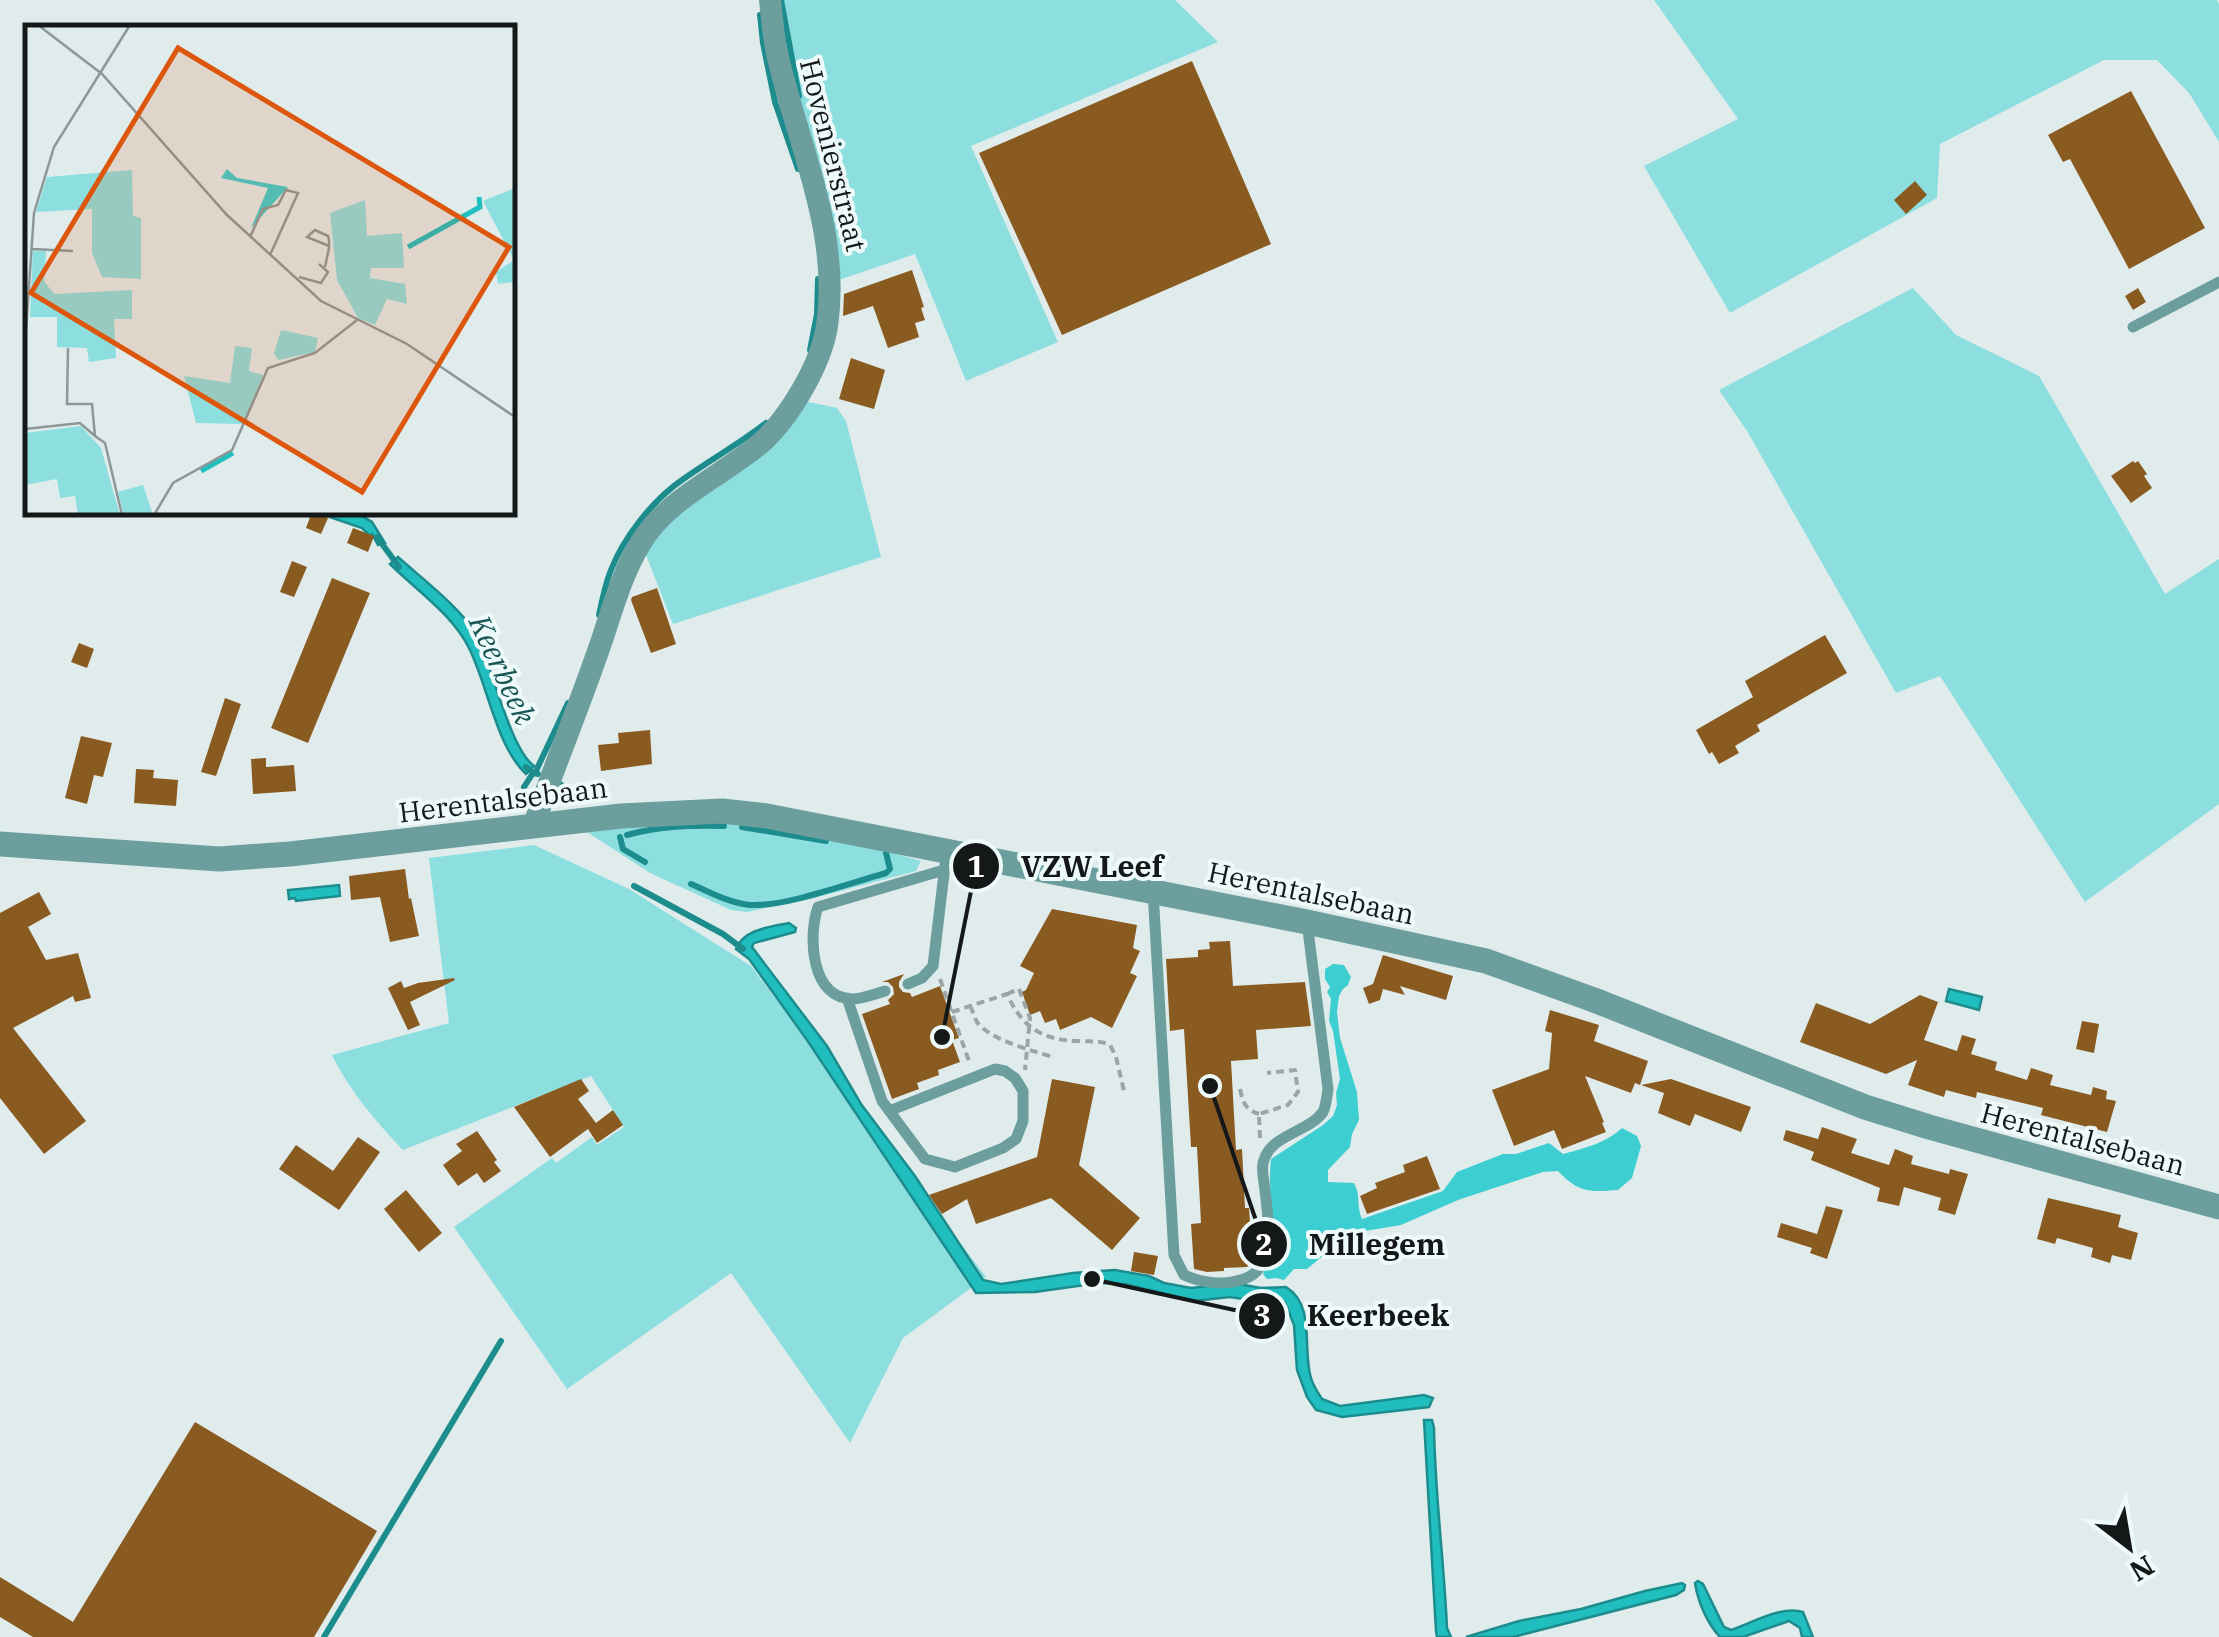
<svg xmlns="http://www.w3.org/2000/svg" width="2219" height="1637" font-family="'IBM Plex Serif',serif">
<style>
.green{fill:#8ddedf}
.forest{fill:#3cced0}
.water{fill:#20bebf;stroke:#1c8c8d;stroke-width:2.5}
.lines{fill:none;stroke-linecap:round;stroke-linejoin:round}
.stream{stroke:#1c8c8d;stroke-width:6}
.building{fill:#8a5b21}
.path{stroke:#9ca5a5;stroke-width:4;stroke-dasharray:8 5;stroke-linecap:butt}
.service{stroke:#6c9e9e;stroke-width:11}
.minor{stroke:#6c9e9e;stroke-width:22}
.tertiary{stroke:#6c9e9e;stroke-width:25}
.labels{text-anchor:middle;stroke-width:8;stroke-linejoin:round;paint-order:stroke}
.street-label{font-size:28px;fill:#141818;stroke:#eefafa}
.water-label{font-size:30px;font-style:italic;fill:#195555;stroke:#eefafa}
.inset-river{fill:none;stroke:#20bebf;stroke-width:5}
.inset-road{fill:none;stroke:#8e9797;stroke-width:2.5}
.view{fill:#dd560d;fill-opacity:0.15;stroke:#dd560d;stroke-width:5}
.inset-edge{fill:none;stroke:#141818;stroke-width:5}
.leader{fill:none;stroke:#141818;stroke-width:4}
.callout-dot{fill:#141818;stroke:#eefafa;stroke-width:4}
.mark-label{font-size:30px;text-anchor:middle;font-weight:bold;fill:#fff}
.callout-label{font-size:30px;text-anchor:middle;font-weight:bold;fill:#141818;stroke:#eefafa;stroke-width:8;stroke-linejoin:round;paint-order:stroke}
</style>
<rect width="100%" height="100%" fill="#e0ecec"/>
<path class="green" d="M780,0H1175L1218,42L971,146L1058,342L966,381L915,254L836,281Z
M1654,0H2217L2219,4V142L2189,93L2157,60H2104L1940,144L1937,198L1730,313L1644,166L1738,119Z
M1913,288L1956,335L2039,376L2165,594L2219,559V804L2085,902L1940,676L1896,693L1747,431L1719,390Z
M804,401L837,408L846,421L881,557L673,624L644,550L665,525Z
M639,823L749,824L858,843L921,861L916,871L814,898L747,912L731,910L650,873L587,832Z
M534,845L629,889L751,966L986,1277L903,1338L850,1443L731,1273L567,1389L454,1227L552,1158L556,1163L592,1137L597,1145L624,1127L591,1076L403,1150C376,1122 349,1090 332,1055L449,1023L429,858Z"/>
<path class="forest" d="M1333,964L1344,965L1351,977L1348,985L1343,989L1339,996L1337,1012L1340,1038L1357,1092L1359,1120L1352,1134L1350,1147L1328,1170V1182L1354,1183C1361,1195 1356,1205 1362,1219L1443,1191L1457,1172L1503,1154H1516L1549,1143L1563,1154C1585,1148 1606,1143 1622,1128L1637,1136L1641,1146L1632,1178L1618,1190C1589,1192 1579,1193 1558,1171L1543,1172L1458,1200L1401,1225L1365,1231L1353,1240L1335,1246L1307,1269H1294L1284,1280L1276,1278L1267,1279L1263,1274C1278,1242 1267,1194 1271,1159L1323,1125L1333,1116L1337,1105L1336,1093L1340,1079L1333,1031L1329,1021L1331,999L1327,992L1330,987L1325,979V969Z"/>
<path class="water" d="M355,512L372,522L385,543L378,545L372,534L370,536L362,528L318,513Z
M398,557C420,577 461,608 475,633C492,663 509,748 534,766L526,774C496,746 488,686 469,648C452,614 416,590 390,564Z
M339,885L340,896L296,901L295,898L289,899L288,890Z
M789,923L796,928L795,932L754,943L752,947L827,1046L861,1104L915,1176L983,1280L1001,1284L1073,1273L1115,1270L1149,1276L1164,1283L1191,1288L1233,1283L1261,1288L1286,1287C1316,1305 1302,1349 1311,1378C1313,1385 1318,1393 1322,1399L1340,1406L1424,1395L1433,1398L1429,1407L1342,1417L1316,1410L1307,1397L1297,1370L1294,1325L1285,1302L1279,1299L1263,1302L1230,1297L1194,1301L1125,1284L1099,1283L1035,1292L976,1293L807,1040L749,959L736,949C744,929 770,927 789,923Z
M1949,989L1982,997L1979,1010L1946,1001Z
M1424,1420H1432L1434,1428C1435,1495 1444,1561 1447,1628L1451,1637H1437L1436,1631Z
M1698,1581L1703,1584L1724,1627L1731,1630C1752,1623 1782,1605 1803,1612L1813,1637H1802L1800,1628L1789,1621L1743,1637H1720C1707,1623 1698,1602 1695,1583Z
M1682,1583L1685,1585L1684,1590L1676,1595L1513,1637H1466L1519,1621L1581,1609L1645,1591Z"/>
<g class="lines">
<path class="stream" d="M781,0L799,96
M760,15L763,43L775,102L798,169
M810,350L817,314L818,279
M377,537L399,567
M599,615C602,600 605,585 611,570C624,537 653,500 682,480C710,460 739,444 766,423
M526,767L533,773L538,774
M535,773L568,703
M560,784L571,793
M524,787L533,773
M742,827L826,841
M627,835C660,826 691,825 724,826
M620,837L623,849L645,862
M691,884C710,892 729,903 750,905C785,907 850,883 886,873L890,869L886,853
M634,886L723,934L743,949
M324,1637L501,1341"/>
</g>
<path class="building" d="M1192,61L1271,244L1062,335L979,153Z
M2131,91L2205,228L2129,269L2070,159L2063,162L2048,135Z
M1915,181L1927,195L1906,214L1894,200Z
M912,270L924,307L921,308L925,320L915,323L919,337L888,348L873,306L843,316L844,294Z
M2138,288L2146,302L2133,310L2125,296Z
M851,358L885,370L874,409L839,399Z
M2133,461L2135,463L2138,461L2147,474L2144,476L2152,488L2131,503L2111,476Z
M312,512L328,518L321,534L306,528Z
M353,528L374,536L368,552L347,543Z
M292,561L307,567L294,597L280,592Z
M332,578L370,593L308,743L271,728Z
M657,588L676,644L651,653L631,600L632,597Z
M1825,635L1847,673L1757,725L1760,731L1735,746L1739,753L1719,764L1712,752L1709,754L1696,730L1753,697L1745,681Z
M79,643L94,649L87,668L71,662Z
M225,698L241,704L216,776L201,772Z
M650,730L652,764L601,771L598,745L619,743L618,733Z
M81,736L112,743L103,777L94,775L87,804L65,798Z
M266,758V767L294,765L296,791L253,794L251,759Z
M136,769L154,770L153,778L178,780L176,806L134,803Z
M405,869L409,899L411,898L419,936L390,942L380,897L351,900L349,876Z
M39,892L51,914L28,927L46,960L78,953L91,998L75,1002L73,996L13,1028L86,1121L44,1154L0,1098V913Z
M1052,909L1137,925L1133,948L1140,951L1130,973L1137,976L1112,1028L1091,1017L1060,1030L1056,1019L1045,1023L1040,1011L1030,1015L1022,992L1026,990L1034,973L1020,966Z
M1230,941L1233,986L1305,982L1311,1026L1256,1030L1258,1059L1231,1061L1236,1150L1242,1149L1245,1208H1249L1253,1261L1247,1267L1224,1268V1271L1207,1272L1194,1269L1191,1224L1201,1223L1197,1147H1191L1184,1029L1170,1031L1166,959L1198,957V950L1210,949L1209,942Z
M1383,955L1453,976L1446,1000L1400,986L1405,995L1383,989L1380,1000L1369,1004L1363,988L1373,984Z
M904,974L899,982V987L903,992L910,993L912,997L940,986L959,1038L952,1040L960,1062L938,1070L939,1075L917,1083L919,1089L892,1099L862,1014L890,1004L888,1000L894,994L893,987L888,982H882Z
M454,978L455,980L410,1002L420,1025L408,1030L388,988L401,981L404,988L418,983Z
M1920,995L1938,1002L1924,1040L1957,1051L1962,1035L1976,1039L1971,1054L1997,1062L1995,1070L2027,1080L2031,1068L2053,1075L2050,1085L2091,1095L2093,1087L2107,1091L2106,1099L2116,1101L2107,1132L2041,1115L2043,1108L2002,1098L1977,1092L1976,1098L1946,1090L1944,1097L1908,1085L1917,1060L1886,1074L1800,1042L1816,1003L1870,1024Z
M1550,1010L1599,1025L1594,1041L1648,1061L1640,1085L1635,1083L1631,1093L1585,1076L1604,1122L1602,1123L1606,1132L1562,1149L1554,1130L1514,1146L1492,1090L1549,1069L1552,1033L1545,1031Z
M2082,1021L2099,1024L2094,1053L2076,1049Z
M581,1079L589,1091L578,1099L596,1123L550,1157L514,1107Z
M1052,1079L1095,1087L1079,1165L1140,1218L1112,1250L1051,1198L976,1224L967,1199L942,1214L929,1195L1037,1157Z
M1671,1079L1751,1107L1741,1132L1695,1114L1690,1126L1658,1113L1664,1093L1641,1085Z
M613,1110L623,1125L597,1143L588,1129Z
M1822,1127L1857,1139L1851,1153L1889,1165L1895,1149L1913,1156L1911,1164L1949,1174L1950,1169L1968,1174L1955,1215L1938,1210L1941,1198L1904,1187L1899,1206L1877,1201L1880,1188L1811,1160L1814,1152L1783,1140L1786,1130L1818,1139Z
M477,1131L497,1160L494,1162L501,1171L484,1183L477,1173L458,1186L443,1165L462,1151L456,1144Z
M358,1137L380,1152L339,1210L279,1169L296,1145L333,1171Z
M1427,1156L1440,1189L1367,1214L1360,1196L1377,1188L1375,1183L1405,1172L1403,1165Z
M406,1190L442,1233L419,1252L384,1209Z
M2048,1198L2121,1215L2118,1227L2138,1233L2131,1260L2112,1255L2110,1263L2091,1257L2093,1248L2057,1238L2055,1244L2037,1239Z
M1826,1206L1843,1210L1827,1259L1810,1253L1812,1248L1777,1237L1781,1223L1817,1234Z
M1134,1252L1158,1256L1154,1275L1131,1271Z
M195,1422L377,1531L314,1637H33L0,1617V1577L73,1622Z"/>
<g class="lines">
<path class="path" d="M940,979L970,1064
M1007,994L1019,989L1030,1018L1025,1070
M970,1006C973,1011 974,1017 977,1022C990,1040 1033,1051 1053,1057
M952,1012L1007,994C1022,1027 1041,1040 1078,1041C1090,1042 1100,1040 1110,1045L1116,1057L1124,1091
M1240,1089C1243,1103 1245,1109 1259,1114
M1260,1138L1259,1114L1288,1105L1298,1092L1295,1070L1267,1073"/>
<path class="service" d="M2133,327L2219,282
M1153,891L1174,1255L1184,1275C1202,1283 1224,1286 1244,1279C1279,1268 1267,1211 1264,1182C1263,1175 1261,1166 1264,1160C1272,1134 1309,1132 1323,1112C1326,1106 1327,1096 1328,1089L1307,922
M908,984L922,978L933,966L945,865
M885,991C876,994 864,998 854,999C810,1000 808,935 818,907L944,870
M847,998L882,1101L925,1159L955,1167L1003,1148L1016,1139L1023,1121V1091L1015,1078L1005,1071L995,1069L889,1111"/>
<path class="minor" d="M533,827C553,770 576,714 596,657C610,619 619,579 640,544C667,498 721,477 761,443C790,417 821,364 827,326C841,231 797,143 777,53C773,35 772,17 770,0"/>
<path class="tertiary" d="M0,844L219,859L290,854L621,816L722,811L767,816L1307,922L1486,961L1594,1000L1865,1107L1929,1127L2219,1207"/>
</g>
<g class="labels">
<g class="street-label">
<text transform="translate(833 155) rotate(76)" y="10">Hovenierstraat</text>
<text transform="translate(503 800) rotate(-7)" y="10">Herentalsebaan</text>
<text transform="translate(1311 893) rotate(12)" y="10">Herentalsebaan</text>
<text transform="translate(2083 1139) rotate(15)" y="10">Herentalsebaan</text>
</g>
<g class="water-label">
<text transform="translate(502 670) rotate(65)" y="10">Keerbeek</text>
</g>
</g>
<g transform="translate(25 25)">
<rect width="490" height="490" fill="#e0ecec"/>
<path d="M107,145L108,191L116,193V254L77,252L67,228V184L11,187L22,152ZM490,163V257L473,259L471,247L489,235L458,176ZM340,175L342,211L377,208L379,243H346L345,253L380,259L382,279L362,274L350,300L333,293L312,255L305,188ZM8,226H21L19,256L29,269L107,265V294H89L91,333L64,337L62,323L32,322V292H5ZM256,305L293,313L290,327L253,335L249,328ZM210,321L227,323L224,346L238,350L220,399L171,398L159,351L205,358ZM56,401L76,423L95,490H53L50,471L35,473L32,454L0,460V408ZM118,460L128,490H99L93,467Z" fill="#8ddedf"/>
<path d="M202,144L212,153L263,162L226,203L243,163L196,153Z" fill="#3cced0"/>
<path class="inset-river" d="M383,222L455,182L454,172M176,446L208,428"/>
<path class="inset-road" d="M13,0L77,49L202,190L296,276L382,319L490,392M331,0H371M225,212L238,184L253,180L261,165L273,168L245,230M7,224L48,226M300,242L304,223V215L303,211L290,205L282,212L304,221M274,252L296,258L303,247L294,239M0,320L9,188L29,122L105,0M43,323L42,379H67L70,411L80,418L97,490M0,404L55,398L70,411M129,490L148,458L207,425L243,343L290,328L332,295"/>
<path class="view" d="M153,23L484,222L337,467L6,268Z"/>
<rect width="490" height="490" class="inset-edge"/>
</g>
<path class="leader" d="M942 1037L976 866M1210 1086L1264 1244M1092 1279L1262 1316"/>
<g class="callout-dot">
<circle cx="942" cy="1037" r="10"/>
<circle cx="1210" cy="1086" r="10"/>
<circle cx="1092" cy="1279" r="10"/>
<circle cx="976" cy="866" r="25"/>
<circle cx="1264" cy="1244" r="25"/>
<circle cx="1262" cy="1316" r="25"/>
</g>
<g class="mark-label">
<text x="976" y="877">1</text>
<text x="1264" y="1255">2</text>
<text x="1262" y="1326">3</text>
</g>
<g class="callout-label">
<text x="1092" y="877">VZW Leef</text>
<text x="1377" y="1255">Millegem</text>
<text x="1378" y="1326">Keerbeek</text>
</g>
<g transform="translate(2129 1547) rotate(149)" stroke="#eefafa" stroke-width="8" paint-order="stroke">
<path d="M0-8L18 38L0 25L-18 38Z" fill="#141818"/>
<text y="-15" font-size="28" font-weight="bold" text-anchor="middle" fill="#141818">N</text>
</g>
</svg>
